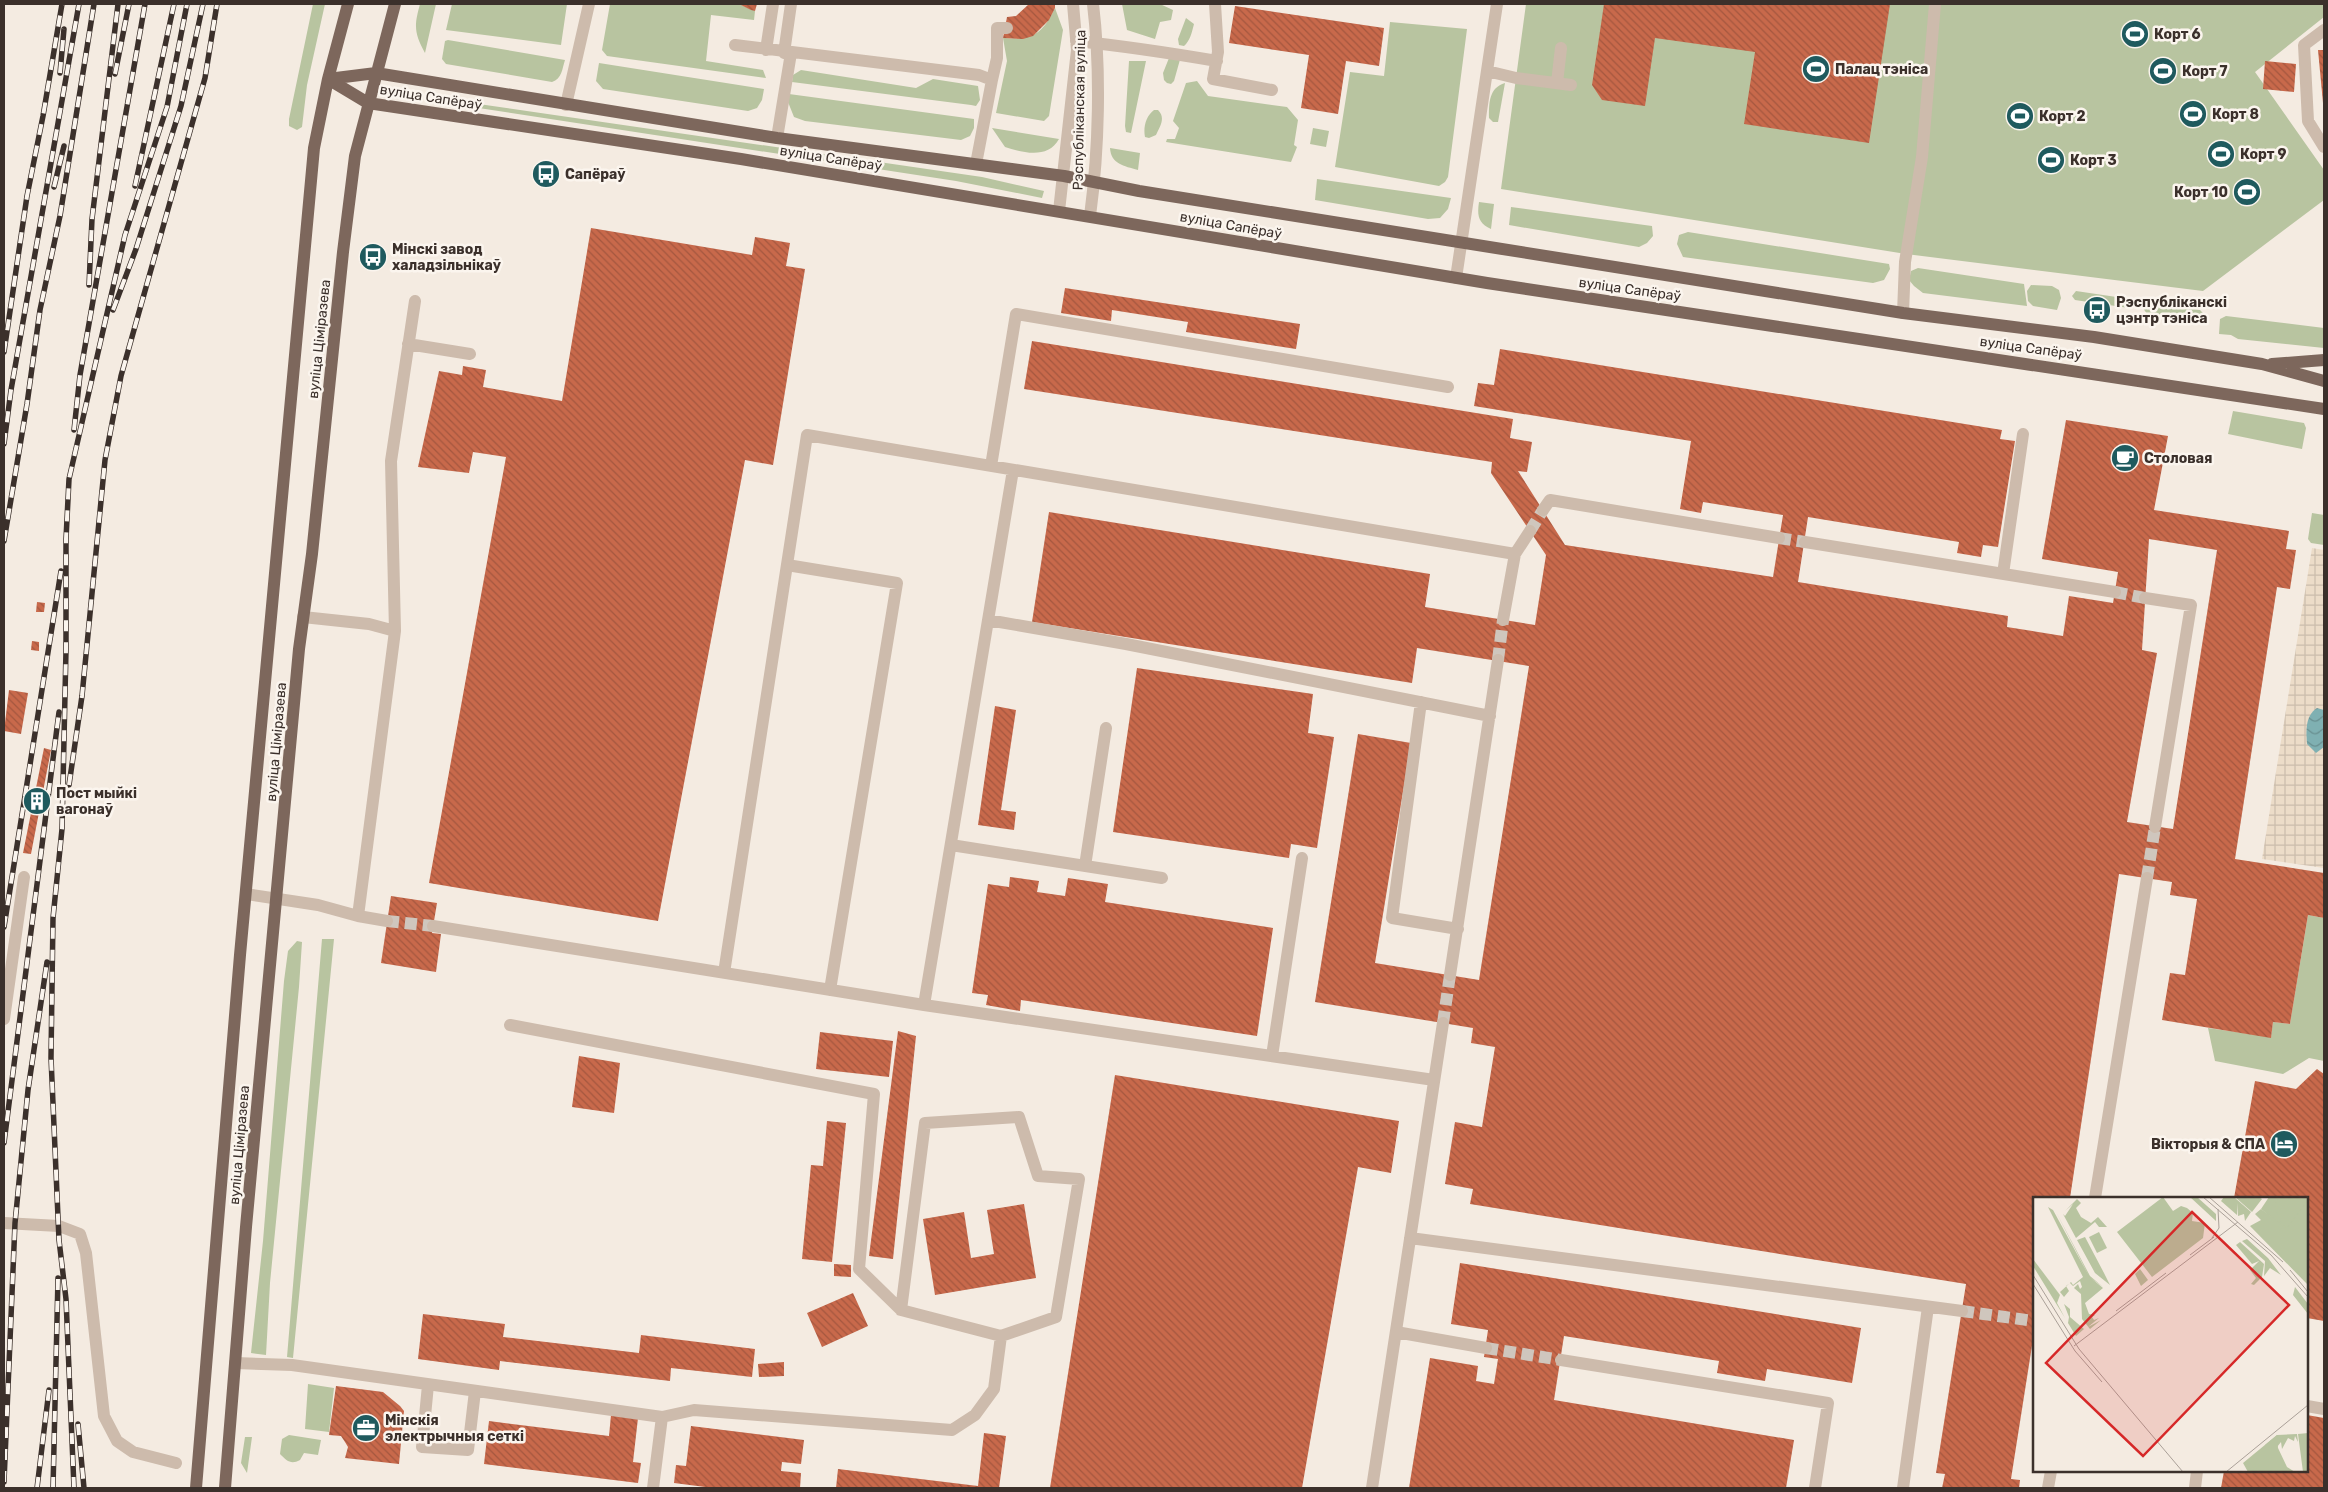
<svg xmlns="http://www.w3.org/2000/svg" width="2328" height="1492" font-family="Rubik,sans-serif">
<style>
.grass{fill:#b8c4a0}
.plaza{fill:url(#plaza-grid)}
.water{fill:url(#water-waves)}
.building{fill:url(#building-back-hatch);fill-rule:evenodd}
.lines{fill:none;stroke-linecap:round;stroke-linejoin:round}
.minor-tunnel{stroke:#cfc6bd;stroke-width:12;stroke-dasharray:12 6;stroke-linecap:butt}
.minor{stroke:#cdbbac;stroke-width:12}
.major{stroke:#7d675c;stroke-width:12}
.rail-casing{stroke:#3b302b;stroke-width:5.5}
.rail{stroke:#fbf5ee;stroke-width:4;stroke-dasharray:11;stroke-linecap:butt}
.labels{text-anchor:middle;stroke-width:5;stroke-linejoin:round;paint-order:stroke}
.poi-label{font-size:14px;font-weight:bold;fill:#3b302b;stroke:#fbf5ee;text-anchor:start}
.street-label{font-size:14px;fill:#3b302b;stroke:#fbf5ee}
.inset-road{fill:none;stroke:#aaa098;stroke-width:1}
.view{fill:#d62828;fill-opacity:0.15;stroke:#d62828;stroke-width:2.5}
.inset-edge{fill:none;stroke:#3b302b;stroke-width:2.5}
</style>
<defs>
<pattern id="plaza-grid" width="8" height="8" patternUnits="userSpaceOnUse" patternTransform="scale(1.25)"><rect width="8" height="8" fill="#ecdcc8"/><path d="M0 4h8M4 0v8" fill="none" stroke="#cbbdac"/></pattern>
<pattern id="water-waves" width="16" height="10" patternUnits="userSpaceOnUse" patternTransform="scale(1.25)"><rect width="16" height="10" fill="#7fb0b2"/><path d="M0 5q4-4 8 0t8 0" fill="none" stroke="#699091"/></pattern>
<pattern id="building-back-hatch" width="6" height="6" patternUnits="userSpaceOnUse" patternTransform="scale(1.25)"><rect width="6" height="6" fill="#c8694b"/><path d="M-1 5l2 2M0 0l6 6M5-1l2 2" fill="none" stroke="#a4573f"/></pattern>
</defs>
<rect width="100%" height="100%" fill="#f4ebe1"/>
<path class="grass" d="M313,4H325L307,85L302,127L297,130L289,126V119Z
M420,4H436L425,53C414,33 414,26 420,4Z
M452,4H567L561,45L446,30Z
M610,4H739L755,11L754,20L711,15L706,61L763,70L766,78L607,56L602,50Z
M1122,4H1160L1173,10L1171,20L1160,22L1155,39L1127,30Z
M1526,4H2324V17L2255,72L2324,170V200L2203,291L1906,254L1501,189Z
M1055,8L1063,30L1049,116L1044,121L996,113L1007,61L1003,38C1032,40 1042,35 1055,8Z
M1186,18L1194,24C1192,32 1190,41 1184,46L1179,45L1178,39Z
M1390,22L1467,29L1448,177L1445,182L1439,186L1335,167L1350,72L1384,76Z
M448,40L565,60C562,69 562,79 552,82L446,64L442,59L445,41Z
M1181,56L1174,81L1171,84L1167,83L1164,80L1163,73L1169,58Z
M1129,61H1146L1131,133L1126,132L1125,126Z
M599,63L764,89L762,100L757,108L748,111L603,89L596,81Z
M801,70L916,88L933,79L978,86L980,100L976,106L971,105L792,82L793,75Z
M1197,81L1208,96L1287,107L1298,120L1294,145L1297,147L1291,162L1166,142L1167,139H1175L1179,128L1173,121L1186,83Z
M1505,83L1498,122H1493L1489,118C1489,102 1489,88 1505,83Z
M789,94L974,119V128L970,136L961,140L805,121L794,117L788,102Z
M437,98L982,177L1044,191L1042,198L956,181L439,102Z
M1154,110H1158C1166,118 1160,126 1156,135L1149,138L1145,137C1143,127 1146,116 1154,110Z
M992,128L1059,139C1048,159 1024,153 1005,147Z
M1313,128L1329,131L1326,147L1310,144Z
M1110,148L1140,153L1138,170C1124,166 1111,164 1110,148Z
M1317,179L1451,198L1448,209L1440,218L1428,219L1315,200Z
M1479,202L1494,204L1491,229C1478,223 1477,215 1479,202Z
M1511,207L1652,226L1653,236L1647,243L1639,247L1509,225Z
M1688,232L1889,264L1890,269L1884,280L1873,283L1683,257L1677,244L1679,235Z
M1918,268L2024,284L2027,306L1923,293L1914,286L1909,280L1911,271Z
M2031,285L2052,286L2059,290L2061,298L2057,310L2033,306L2028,301L2027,291Z
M2076,291L2130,299L2133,306L2129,308L2075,300L2072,296Z
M2149,301L2200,310L2205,315L2201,321L2147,314L2143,308Z
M2226,316L2324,328V348L2238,339L2231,335L2219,334L2220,319Z
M2233,411L2304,423L2306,428L2302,449L2228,434Z
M2312,513L2324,515V545L2311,543L2308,539Z
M2308,915L2324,918V1061L2309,1058L2283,1074L2215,1061L2208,1028L2271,1037L2273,1022L2290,1024Z
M322,939H334L293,1358L287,1357Z
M297,941L302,942L299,987L270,1283L266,1355L251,1353L263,1241L284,981L288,951Z
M308,1384L334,1388L329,1432L305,1429Z
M289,1435L321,1440L318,1455L304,1453L300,1460C291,1465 287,1461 280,1454L282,1439Z
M245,1437H252L247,1473L241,1463Z"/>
<path class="plaza" d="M2312,548L2324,550V868L2262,859Z"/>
<path class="water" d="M2317,708L2324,710V747L2316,753L2307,744C2306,731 2305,716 2317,708Z"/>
<path class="building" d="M739,4H757L755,11L751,10Z
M1029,4H1055V8L1049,20L1033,36L1023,39L1003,38L1007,17L1016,16Z
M1604,4H1890L1869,143L1744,124L1755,52L1655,38L1645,106L1602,100L1592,85Z
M1235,6L1384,28L1379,66L1346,61L1338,114L1301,108L1309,55L1229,43Z
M2318,50H2324V103H2323Z
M2265,61L2296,64L2294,92L2263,89Z
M591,228L752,255L755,237L790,243L786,266L805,269L773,465L745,460L658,921L429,883L506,457L473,452L469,473L418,467L439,371L462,375L463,366L486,370L483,387L562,401Z
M1065,288L1300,324L1296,349L1186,332L1188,322L1112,310L1111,321L1061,313Z
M1032,341L1513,419L1510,438L1532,442L1527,472L1518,471L1565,545L1773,577L1783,515L1703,502L1701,513L1680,509L1691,441L1474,406L1478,383L1494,385L1500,349L2002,430L2000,439L2015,441L1998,547L1983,545L1981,557L1957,553L1959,542L1808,517L1798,582L2008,616L2007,627L2063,636L2069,596L2113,603L2118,572L2042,559L2066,420L2168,436L2154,510L2289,531L2286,549L2296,550L2290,589L2277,587L2235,859L2324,873V918L2308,915L2290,1024L2273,1022L2271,1038L2162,1020L2170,973L2185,975L2197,899L2170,895L2172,882L2119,874L2070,1198H2034V1333L2011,1479L2020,1480L2019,1488H1942L1945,1474L1936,1473L1966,1284L1470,1204L1473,1189L1445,1184L1455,1122L1482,1127L1495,1047L1471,1043L1473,1028L1315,1002L1358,734L1411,743L1375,963L1479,980L1529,666L1417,648L1412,683L1032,622L1049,512L1430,574L1425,607L1535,625L1546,555L1491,473L1492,462L1024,389ZM2149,539L2217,550L2173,829L2127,822L2157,653L2142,650Z
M37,602L45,603L44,612H36Z
M32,641L39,642V651L31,650Z
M1137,668L1313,694L1308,733L1334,737L1317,848L1291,844L1289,858L1113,832Z
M9,690L28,693L21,734L4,731Z
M995,706L1016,710L1001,810L1016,812L1014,830L978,825Z
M44,748L51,750L31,854L23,853Z
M1010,877L1039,881L1037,892L1065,896L1068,878L1108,884L1105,902L1273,928L1257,1036L1021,1000L1020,1011L986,1005L988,995L972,993L988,884L1009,887Z
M391,896L437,903L432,933L441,934L436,972L381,963Z
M898,1031L916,1036L893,1259L869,1256Z
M820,1032L893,1041L889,1077L816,1069Z
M579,1056L620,1063L614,1113L572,1107Z
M2317,1069L2324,1074V1321L2307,1318V1198H2234L2255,1081L2296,1089Z
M1115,1075L1399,1121L1391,1173L1358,1167L1302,1488H1050Z
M827,1121L846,1123L832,1262L802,1259L811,1165L823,1166Z
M1024,1204L1036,1278L935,1295L923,1219L964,1212L971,1258L994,1254L987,1210Z
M1460,1263L1861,1328L1852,1383L1767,1369L1765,1381L1717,1373L1719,1361L1564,1336L1554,1400L1794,1440L1786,1488H1409L1430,1358L1478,1366L1476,1381L1494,1384L1498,1359L1484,1357L1488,1330L1451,1324Z
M834,1264L851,1265V1277L834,1276Z
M853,1293L868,1326L822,1347L807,1313Z
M423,1314L505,1324L503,1337L639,1353L641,1335L755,1349L752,1377L671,1368L670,1381L500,1361L499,1370L418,1359Z
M784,1362V1376L759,1377L758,1364Z
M336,1386L383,1392L400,1406L404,1411L399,1464L345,1458L348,1447L345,1442L341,1436L329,1435Z
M611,1415L638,1418L633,1462L641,1463L638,1483L484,1464L489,1421L609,1436Z
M2307,1415L2324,1418V1488H2221L2224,1471H2307Z
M691,1426L804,1440L801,1464L782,1462L781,1471L801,1473L800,1488H713L674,1483L676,1465L686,1466Z
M984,1433L1006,1436L999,1488H836L838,1469L978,1486Z"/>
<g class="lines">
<path class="minor-tunnel" d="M1530,531L1543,510
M1779,538L1805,542
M2115,592L2145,598
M1498,660L1503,620
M2147,878L2155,827
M387,921L433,926
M1443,1023L1450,975
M1962,1311L2034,1321
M1486,1348L1561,1360"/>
<path class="minor" d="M1215,4L1218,52L1213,79L1272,90
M2324,30L2304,45L2308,121L2324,147
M1076,41C1123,46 1170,53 1217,61
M735,45L979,75L992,80L997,58V28H1007
M766,50L773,4
M784,53L791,4
M1487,71L1516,78L1571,85
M1557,83L1561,48
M566,105L589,4
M777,138L791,53
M976,164L992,80
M1059,211L1077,50L1073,4
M1090,216C1099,149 1101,71 1093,4
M1456,278L1497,4
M1903,313L1905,262L1922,157L1935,4
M408,344L470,354
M991,466L1016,314L1448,387
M1543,510L1550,500L1779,538
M1805,542L2115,592
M787,565L897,583L830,990
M2003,574L2023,434
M2145,598L2191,605L2155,827
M303,617L369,624L395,631L358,916
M988,620L1126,644L1490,716
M1503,620L1515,554L1530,531
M395,631L391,461L415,301
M1421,702L1392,918L1458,929
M951,845L1162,878
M1085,866L1106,728
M246,894L318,905L358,916L387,921
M433,926L924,1005L1434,1080
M724,973L807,435L1515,554
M1450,975L1498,660
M924,1005L1013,470
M4,1019L24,877
M510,1025L874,1094L859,1269L901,1310
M1272,1056L1302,858
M2095,1198L2147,878
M4,1223L59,1226L80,1234L86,1253L104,1416L117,1441L133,1452L176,1463
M1410,1238L1962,1311
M1396,1332L1486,1348
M1561,1360L1828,1403L1815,1488
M235,1363L292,1365L662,1417L694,1410L952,1430L975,1415L994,1389L1001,1336L901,1310L925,1123L1019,1117L1038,1176L1079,1179L1056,1317L1001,1336
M428,1385L422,1447L468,1450L475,1391
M2307,1406L2324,1409
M653,1488L662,1417
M1372,1488L1443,1023
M1903,1488L1928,1307
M2048,1488L2051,1471
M2195,1488L2197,1471"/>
<path class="major" d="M328,79L368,103L741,159L1487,283L2324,409
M328,79L376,73L777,138L1064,176L1139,191L1903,313L2094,337L2262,364L2324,381
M2272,364L2324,360
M196,1488L240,955L314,148L328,79L348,4
M225,1488L246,1227L299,649L312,554L343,252L355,156L395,4"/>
<defs>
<path id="rail" d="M60,73L64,29
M115,74L129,4
M135,186L174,4
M54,187L64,146
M89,285L92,219L118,4
M113,310L136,249L181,106L203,4
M4,352L27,196L43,116L62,4
M74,430L80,375L145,4
M4,444L11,390L79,4
M4,541L27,404L40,310L60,216L94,4
M69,785L82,696L105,460L121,376L205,78L217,4
M4,927L61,571
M4,1143L59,712
M78,1424L84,1488
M4,1482L15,1223L28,1090L47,962
M37,1488L49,1390
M53,1488L58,1278
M74,1488L66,1299L59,1240L51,1058L53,918L62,829L66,650V539L69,479L125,235L167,107L187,4"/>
</defs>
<use href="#rail" class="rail-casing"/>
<use href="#rail" class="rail"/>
</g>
<defs>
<symbol id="stadium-disc" viewBox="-11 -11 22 22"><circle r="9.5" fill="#1f5a5e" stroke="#fbf5ee"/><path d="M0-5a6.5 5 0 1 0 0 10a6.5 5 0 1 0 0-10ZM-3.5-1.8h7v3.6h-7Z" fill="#fff"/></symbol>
<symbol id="bus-disc" viewBox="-11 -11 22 22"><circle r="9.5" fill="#1f5a5e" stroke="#fbf5ee"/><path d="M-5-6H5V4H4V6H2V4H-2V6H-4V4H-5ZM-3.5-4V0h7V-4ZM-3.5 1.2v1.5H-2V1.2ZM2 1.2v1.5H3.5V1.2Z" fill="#fff"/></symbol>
<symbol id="cafe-disc" viewBox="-11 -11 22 22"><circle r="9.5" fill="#1f5a5e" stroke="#fbf5ee"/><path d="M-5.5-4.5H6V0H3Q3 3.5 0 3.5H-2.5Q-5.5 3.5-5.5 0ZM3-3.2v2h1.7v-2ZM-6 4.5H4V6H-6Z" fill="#fff"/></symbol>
<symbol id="building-disc" viewBox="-11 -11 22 22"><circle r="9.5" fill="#1f5a5e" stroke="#fbf5ee"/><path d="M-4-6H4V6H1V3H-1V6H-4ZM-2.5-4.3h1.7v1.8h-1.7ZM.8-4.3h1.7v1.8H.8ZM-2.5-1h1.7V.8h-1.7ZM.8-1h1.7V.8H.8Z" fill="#fff"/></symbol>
<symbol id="hotel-disc" viewBox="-11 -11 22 22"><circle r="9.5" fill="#1f5a5e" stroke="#fbf5ee"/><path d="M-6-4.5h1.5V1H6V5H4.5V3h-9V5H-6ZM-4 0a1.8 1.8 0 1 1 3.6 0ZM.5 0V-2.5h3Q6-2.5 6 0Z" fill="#fff"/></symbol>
<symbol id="office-disc" viewBox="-11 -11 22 22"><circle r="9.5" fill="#1f5a5e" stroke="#fbf5ee"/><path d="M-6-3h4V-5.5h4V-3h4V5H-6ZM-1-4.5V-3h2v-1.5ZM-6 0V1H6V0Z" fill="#fff"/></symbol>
</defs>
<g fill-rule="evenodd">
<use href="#stadium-disc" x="2119" y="18" width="32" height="32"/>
<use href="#stadium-disc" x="1800" y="53" width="32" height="32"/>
<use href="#stadium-disc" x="2147" y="55" width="32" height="32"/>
<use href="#stadium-disc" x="2177" y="98" width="32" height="32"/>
<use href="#stadium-disc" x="2004" y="100" width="32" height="32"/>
<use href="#stadium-disc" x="2205" y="138" width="32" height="32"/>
<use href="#stadium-disc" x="2035" y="144" width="32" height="32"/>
<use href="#bus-disc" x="530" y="158" width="32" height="32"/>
<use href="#stadium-disc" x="2231" y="176" width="32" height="32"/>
<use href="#bus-disc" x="357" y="241" width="32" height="32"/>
<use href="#bus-disc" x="2081" y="294" width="32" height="32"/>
<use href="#cafe-disc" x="2109" y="442" width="32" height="32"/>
<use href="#building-disc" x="21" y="785" width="32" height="32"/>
<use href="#hotel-disc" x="2268" y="1128" width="32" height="32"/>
<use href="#office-disc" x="350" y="1412" width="32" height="32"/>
</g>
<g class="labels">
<g class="poi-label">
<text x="2154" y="39">Корт 6</text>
<text x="1835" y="74">Палац тэніса</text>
<text x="2182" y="76">Корт 7</text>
<text x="2212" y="119">Корт 8</text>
<text x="2039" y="121">Корт 2</text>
<text x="2240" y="159">Корт 9</text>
<text x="2070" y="165">Корт 3</text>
<text x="565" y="179">Сапёраў</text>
<text x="2228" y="197" text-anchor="end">Корт 10</text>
<text x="392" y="254">Мінскі завод<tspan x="392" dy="16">халадзільнікаў</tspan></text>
<text x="2116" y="307">Рэспубліканскі<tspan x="2116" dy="16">цэнтр тэніса</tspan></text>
<text x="2144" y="463">Столовая</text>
<text x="56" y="798">Пост мыйкі<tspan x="56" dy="16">вагонаў</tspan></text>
<text x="2265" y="1149" text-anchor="end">Вікторыя &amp; СПА</text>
<text x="385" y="1425">Мінскія<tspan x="385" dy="16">электрычныя сеткі</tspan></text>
</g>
<g class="street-label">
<text transform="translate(431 97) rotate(9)" y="5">вуліца Сапёраў</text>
<text transform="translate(1079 110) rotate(-89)" y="5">Рэспубліканская вуліца</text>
<text transform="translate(831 158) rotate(9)" y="5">вуліца Сапёраў</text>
<text transform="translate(1231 225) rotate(10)" y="5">вуліца Сапёраў</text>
<text transform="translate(1630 289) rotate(8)" y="5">вуліца Сапёраў</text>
<text transform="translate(319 339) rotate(-84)" y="5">вуліца Ціміразева</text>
<text transform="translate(2031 348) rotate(8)" y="5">вуліца Сапёраў</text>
<text transform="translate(276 742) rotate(-85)" y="5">вуліца Ціміразева</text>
<text transform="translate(239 1145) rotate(-85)" y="5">вуліца Ціміразева</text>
</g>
</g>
<g transform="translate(2033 1197)">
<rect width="275" height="275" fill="#f4ebe1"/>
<path d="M130,0L140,14L148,9L154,11L160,16L159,24L172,26L170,41L119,80L84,35ZM157,0H164L183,17V24ZM191,0H201L218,15L212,24L211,17L205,19L204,6V18L188,4ZM202,0H226L229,2L219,15ZM236,0H275V3L252,32L228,12ZM44,2L48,6L43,11L48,20L58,26L65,20L74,30H66L62,25L43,41L30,17L32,19L40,7L32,14ZM15,10L20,13L56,79L23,15L57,79L70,90L58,81L70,91L52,106L56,117L62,118L59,120L61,123L66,121L55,130L68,123L57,132L49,122L48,97L41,91L45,87L47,92L49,90L47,84L40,89L37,86L33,89L36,94L31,100L27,95L38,85L40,88L50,80ZM66,35L74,51L64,56L56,40ZM52,40L71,76L77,88L62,76L44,43ZM214,42L235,61L248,78L237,71L231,79L232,64L209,44ZM207,45L231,67L229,80L221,88L218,87L223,81L217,73L226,64L219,67L203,48ZM0,62L27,98L24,106L32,121L0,69ZM107,72L115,83L108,89L102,77ZM262,90L275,107V117L260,98ZM31,107L37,112V120L51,132L43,139L35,126L36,120ZM264,237L265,245L262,239L261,244L255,241L249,252L248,245L244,250L232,248L244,238Z" fill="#b8c4a0"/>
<path d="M245,0H275V45L260,39L246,23L242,8Z" fill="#b8c4a0"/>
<path d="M275,3V88L217,29L228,23L222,17L228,12L254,31ZM275,236V275H270L265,237ZM244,238L245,251L254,270L262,275H215L210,266Z" fill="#b8c4a0"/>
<path class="inset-road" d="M170,0L238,58L275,100M176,0L250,65M179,41L186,31L185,12M157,58L181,40M257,73L275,95M0,78L46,152L150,275M0,87L42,154L69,185M83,114L133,76M41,149L205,25M193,275L275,208"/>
<path class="view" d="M159,15L256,108L110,259L13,166Z"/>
<rect width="275" height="275" class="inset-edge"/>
</g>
<rect width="2328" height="1492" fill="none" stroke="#3b302b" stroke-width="10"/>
</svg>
